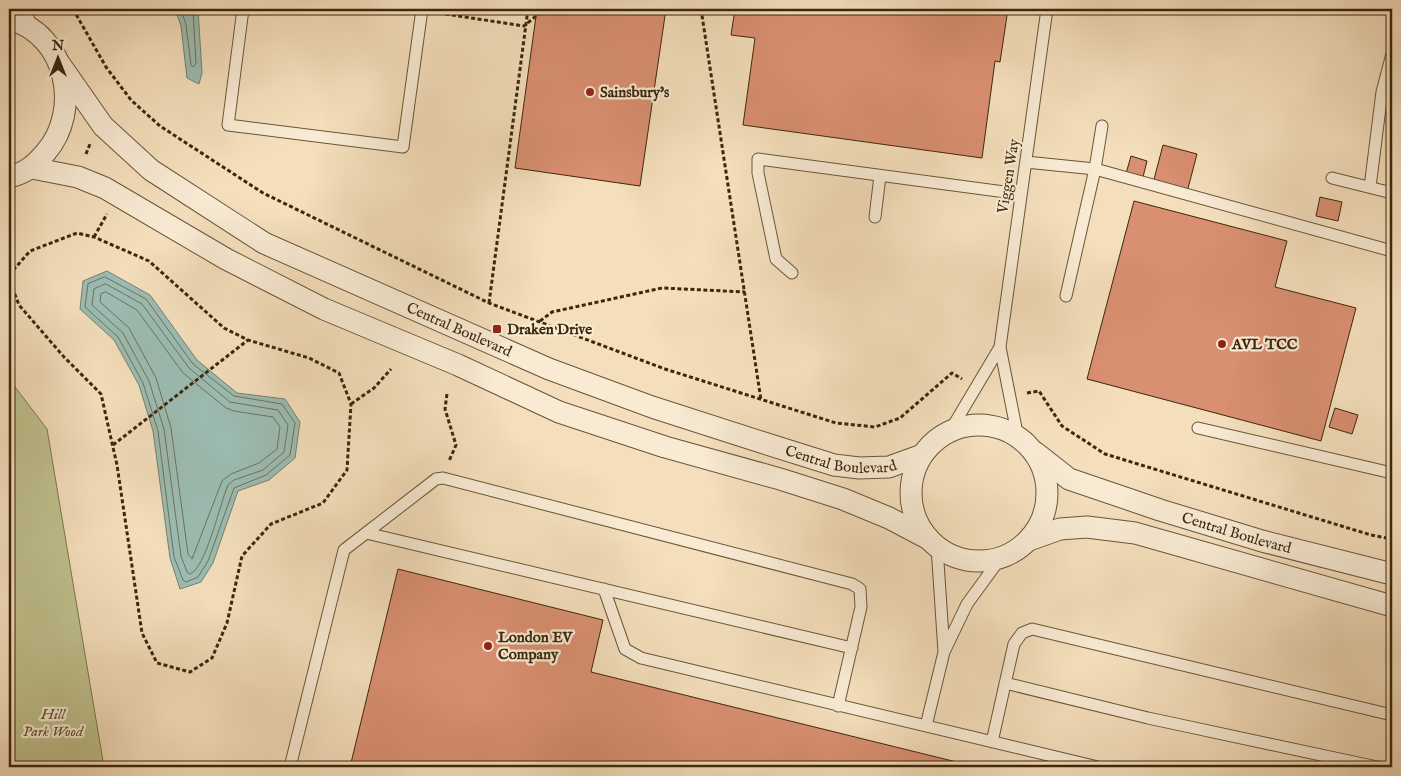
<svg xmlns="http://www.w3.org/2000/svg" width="1401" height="776" font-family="'IM FELL English',serif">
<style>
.green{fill:#bfc08d;stroke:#7e744d}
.water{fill:#9cbcb2;stroke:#768070}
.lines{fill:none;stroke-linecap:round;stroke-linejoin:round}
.shore{stroke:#6c7260;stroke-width:1}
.building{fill:#d98f71;stroke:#3c270d}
.service-casing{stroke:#6a5538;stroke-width:13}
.minor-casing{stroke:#6a5538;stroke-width:23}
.path{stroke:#3c270d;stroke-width:3;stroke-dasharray:4 2.5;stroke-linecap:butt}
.service{stroke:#f8ead3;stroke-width:11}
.minor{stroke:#f8ead3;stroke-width:21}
.poi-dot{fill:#8f2418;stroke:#f8ead3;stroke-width:2}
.labels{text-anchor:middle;stroke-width:4.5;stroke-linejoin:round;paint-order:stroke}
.poi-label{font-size:15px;font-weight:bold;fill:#3c270d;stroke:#f8ead3;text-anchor:start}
.street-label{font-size:15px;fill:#3c270d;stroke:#f8ead3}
.park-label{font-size:15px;font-style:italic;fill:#5d4d2d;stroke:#f8ead3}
</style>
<rect width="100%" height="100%" fill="#f4debb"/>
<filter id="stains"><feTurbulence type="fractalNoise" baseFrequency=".004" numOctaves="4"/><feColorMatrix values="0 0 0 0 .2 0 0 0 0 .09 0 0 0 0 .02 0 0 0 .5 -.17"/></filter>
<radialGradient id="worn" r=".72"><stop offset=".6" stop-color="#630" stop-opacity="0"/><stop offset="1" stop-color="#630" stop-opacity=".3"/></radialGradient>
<path class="green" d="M9,379L47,429L104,767H9Z"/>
<path class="water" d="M175,9H198L202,73L199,84L187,78L181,26Z
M107,271L150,295L197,360L237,393L285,399L300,422L295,458L269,480L238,491L213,563L201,582L180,589L170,558L153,431L139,385L114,340L80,309L83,281Z"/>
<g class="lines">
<path class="shore" d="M181,9L186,25L191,65L193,67L196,64L193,9
M105,277L146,299L193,364L234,396L282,404L295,423L290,455L266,475L234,488L208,561L198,577L186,582L183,580L174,557L158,431L143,383L118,337L85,307L88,284Z
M106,284L142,304L189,368L230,402L278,410L288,425L284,452L263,470L234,480L228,485C220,503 206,568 190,574L187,572L181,556L164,429L149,381L123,333L92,305L94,289Z
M106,292L137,310L183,373L226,408L234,411L273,417L280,427L277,449L259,463L231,474L222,481L192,559L188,554L171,428L156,378L129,328L100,302L101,294Z"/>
</g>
<path class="building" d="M537,9H666L640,186L515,168Z
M735,9H1008L1000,62L995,61L982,158L743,125L755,38L731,35Z
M1163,145L1197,154L1186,196L1152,187Z
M1131,156L1147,161L1142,181L1125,177Z
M1320,197L1342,202L1338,221L1316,216Z
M1134,201L1287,241L1275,287L1356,308L1321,441L1087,379Z
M1335,408L1358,415L1352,434L1329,427Z
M398,569L603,620L591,672L977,767H350Z"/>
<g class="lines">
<defs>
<path id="service" d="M26,9L31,29
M243,9L228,125L403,147L422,9
M1026,162L1095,169L1392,251
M1332,178L1392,193
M1370,187L1382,92L1392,54
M875,217L880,176
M792,273L776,259L758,173V159L1020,194
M1066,296L1095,169L1102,126
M1198,428L1392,473
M950,431L1000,347
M1018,438L1000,347L1047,9
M366,533L852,648
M937,547L944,652L967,604L1002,556
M604,589L625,649L641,658L1098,767
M1005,683L1148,718L1377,767
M926,726L944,652
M992,742L1014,644L1022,633L1032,629L1392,715
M290,767L344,550L436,479L443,478L852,584L860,589L861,607L838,706"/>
<g id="minor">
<path d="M9,19C67,34 82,110 46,152C35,165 26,173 9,177"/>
<path id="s1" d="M59,63L103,126L151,170L264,243L549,369L652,407L764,443L834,465L859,468L889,467L922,455"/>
<path d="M32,168L78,177L105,188L226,259L324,309L458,365L559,412L665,447L780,479L843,499L889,518L927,538"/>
<circle cx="979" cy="493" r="68"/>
<path id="s2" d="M1036,453L1069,479L1160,510L1262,541L1392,574"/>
<path d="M1029,540L1060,529L1087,527L1135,533L1392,606"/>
</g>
</defs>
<use href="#service" class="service-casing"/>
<use href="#minor" class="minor-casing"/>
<path class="path" d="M73,9L106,67L131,100L160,126L263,193L489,303L665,369L836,423L875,427L900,418L952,373L962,379
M701,9L761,400
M439,13L524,26L536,16
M86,154L90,144
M94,237L107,214
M9,275L30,251L77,233L94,237L149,261L224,328L248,340L309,358L339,373L351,404L347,470L323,503L271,524L242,556L227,623L212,658L190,672L157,663L142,633L117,465L101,394L64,357L19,305L9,279
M489,303L528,9
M540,321L552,312L662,288L745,292
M1027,393L1039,391L1062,426L1105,454L1371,535L1392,539
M447,394L445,409L456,445L449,461
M351,404L374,388L391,369
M113,445L248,340"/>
<use href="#service" class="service"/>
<use href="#minor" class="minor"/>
</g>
<g class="poi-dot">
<circle cx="590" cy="92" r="5"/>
<rect x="492" y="324" width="10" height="10" rx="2.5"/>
<circle cx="1222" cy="344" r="5"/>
<circle cx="488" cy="646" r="5"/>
</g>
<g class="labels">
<g class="poi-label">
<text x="600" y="97">Sainsbury's</text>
<text x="507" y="334">Draken Drive</text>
<text x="1232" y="349">AVL TCC</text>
<text x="498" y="642">London EV<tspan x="498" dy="17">Company</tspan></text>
</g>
<g class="street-label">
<text transform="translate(1008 176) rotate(-81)" y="5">Viggen Way</text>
<text dy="5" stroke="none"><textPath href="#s1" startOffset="490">Central Boulevard</textPath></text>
<text dy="5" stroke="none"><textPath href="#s1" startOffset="895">Central Boulevard</textPath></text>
<text dy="5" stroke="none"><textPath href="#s2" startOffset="218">Central Boulevard</textPath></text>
</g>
<g class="park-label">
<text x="53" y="719">Hill<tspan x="53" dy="17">Park Wood</tspan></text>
</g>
</g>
<rect width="1401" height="776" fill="none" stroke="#f4debb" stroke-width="30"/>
<rect x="10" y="10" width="1381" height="756" fill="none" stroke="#3c270d" stroke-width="2.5"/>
<rect x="15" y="15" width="1371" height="746" fill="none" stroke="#3c270d"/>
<g transform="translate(58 58)" stroke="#f8ead3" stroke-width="4" paint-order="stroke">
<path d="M0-4L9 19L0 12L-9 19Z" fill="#3c270d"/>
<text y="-8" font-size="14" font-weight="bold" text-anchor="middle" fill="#3c270d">N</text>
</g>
<rect width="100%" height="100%" filter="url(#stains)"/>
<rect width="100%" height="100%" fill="url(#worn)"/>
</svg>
